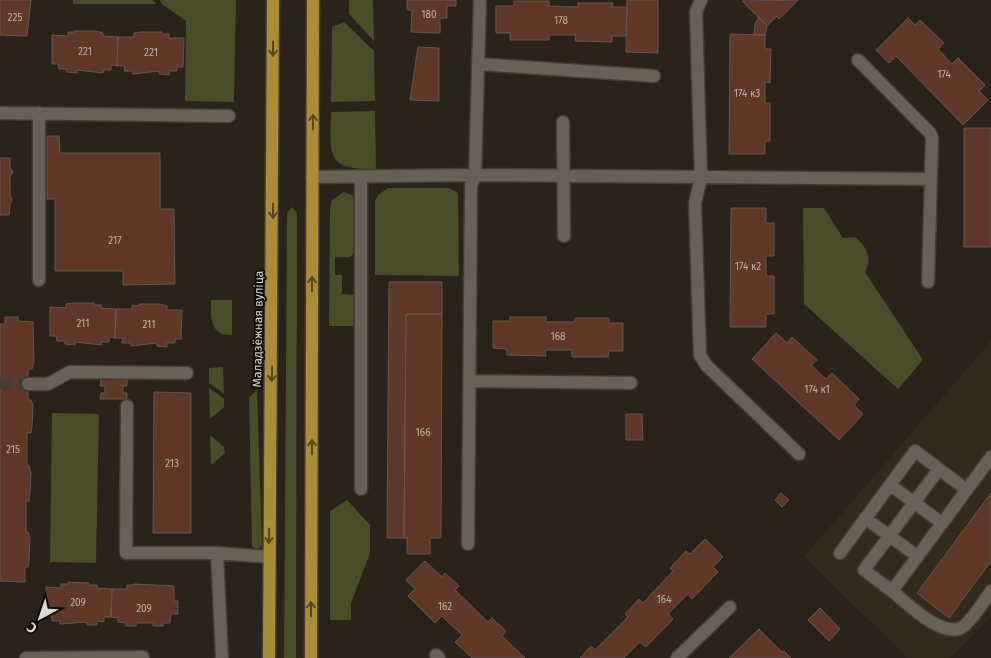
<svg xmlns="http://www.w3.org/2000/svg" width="991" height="658" font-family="'Fira Sans',sans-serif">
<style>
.built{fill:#332a1b}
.green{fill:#494d28}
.building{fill:#5f3828;stroke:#645751}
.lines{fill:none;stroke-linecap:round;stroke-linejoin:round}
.minor-tunnel{stroke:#443e36;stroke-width:12;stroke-dasharray:12 6;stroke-linecap:butt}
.minor-casing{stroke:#423e36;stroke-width:15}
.major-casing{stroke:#423e36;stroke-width:15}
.minor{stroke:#676156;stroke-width:12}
.major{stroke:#ac8d37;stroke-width:12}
.oneway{stroke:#56471e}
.labels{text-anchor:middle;stroke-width:4;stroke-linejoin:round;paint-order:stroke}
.number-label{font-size:10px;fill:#bdb0a8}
.street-label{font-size:12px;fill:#dcd8d2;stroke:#0f0d09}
</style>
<rect width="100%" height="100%" fill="#29231a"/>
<path class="built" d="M991,341V616L950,658H908L804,557Z"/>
<path class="green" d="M73,0H153L156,4H73Z
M160,0H236L234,102L185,101L186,21L162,4Z
M349,0H373L374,41L349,14Z
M344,22L374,51L375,101L331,102L332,27Z
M375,111L376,169C325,170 330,155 331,112Z
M388,188H449L458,193L459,276L375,275V201L378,195Z
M344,192L352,195L357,201V250L350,257H335V275H342V294L356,295V326H329L330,208L332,200Z
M292,207L297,213L296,658H284L287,213Z
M803,208H824L843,238L855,237C867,247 873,258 865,272L923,360L898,389L804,304Z
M211,300H232V335C209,335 211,318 211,300Z
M223,367L224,394L209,383V368Z
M209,388L224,399V407L210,419Z
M257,389L262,546L257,550L252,546L249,398Z
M52,413L99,414L96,563L50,562Z
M210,435L224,447L225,453L211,465Z
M347,500L370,525V553L351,603V620H330V511Z"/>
<path class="building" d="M0,0H31L27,36L0,35Z
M407,0H456V6H447V18H440V33L411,32L412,10H407Z
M627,0H658V53L626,52Z
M798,0L779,19L777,16L767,26L742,1Z
M514,1H549V6L578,7V3H613L612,7H627L626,36H612V42L575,41L576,35H549V40H510V33H496V6H514Z
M759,17L767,26L765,35H754L755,24Z
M908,18L915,25L920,20L944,43L938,49L952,64L958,58L985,85L979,91L988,100L963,125L896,56L889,63L876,50Z
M75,31H96L103,33V36L118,37L117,66L111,65V70H104L103,73L77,70V73L67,72V69H59L58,64H52V35L68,36V32H75Z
M141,32H162V34H169V38H184L183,67H177V71H170L169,75L159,74V71L133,74V71H124L125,66H117L118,37H134V33Z
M730,34L765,35V49H771L770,83L765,82V103H770V141H765V154H729Z
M418,47L439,48V101L410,100Z
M964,128H991V247H964Z
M47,136H59L60,153H160V209H174L175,284L123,285V271H55V199H47Z
M0,158H10V167L13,172L10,177V195L12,200L10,204L9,215H0Z
M731,208H766V223H774V256H766V276H774V314H766V327H730Z
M389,282H442V314H406L404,538H387Z
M73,303H94V305H101V308L116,309L115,338L109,337V342H101V345L75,342V345L65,344V341H57L56,336H50V307L66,308V304Z
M139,304H160L167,306V310H182L181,339H175V343H167V347L157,346V343L131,346V343H122L123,338H115L116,309H132V305L139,306Z
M406,314H442L441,538H430V554H407V538H404Z
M5,317H18V321L33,322L34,361L32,369H28V400H31L33,406L32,427L31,433H27V465L29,466L31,472L30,493L29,501H26V532H28L30,538L29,560L28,567H25V582L0,581V324H5Z
M510,317H546V322H575V318H609V323H623V351H609L608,357H572V350H545L546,356L507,355V349L493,348V321H510Z
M776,333L787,343L792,337L817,360L811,365L826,379L832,373L859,399L854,405L863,414L839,440L752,359Z
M101,378H127V386H123V393H127V399H100L101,393H105V386H100Z
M154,392L191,393V533H153Z
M626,414H642L643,440H626Z
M781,493L789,500L782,507L775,500Z
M991,493V561L949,618L917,593Z
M705,539L723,557L713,567L718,572L692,599L688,594L668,614L673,619L646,647L640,642L624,658H580L591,646L595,650L628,617L625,614L639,599L643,603L673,571L670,568L686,551L690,554Z
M425,561L442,577L445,573L459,586L455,590L488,622L492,618L506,631L502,636L525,658H472L455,642L462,635L442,616L435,623L408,596L415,589L406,580Z
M68,582L89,583V585H97V588L112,589L111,617H104V622L97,621V625H87V622L60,624V621H52V616H45L46,587L61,588V584H68Z
M134,584L174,586V601H178V614H171L170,623H163V626H153V623H136V626H126V623L118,622V618L111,617L112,589H127V585H134Z
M820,608L840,629L829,641L808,620Z
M759,629L782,652L784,651L791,658H729Z"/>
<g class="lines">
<path class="minor-tunnel" d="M0,383L28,384"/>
<defs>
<path id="minor" d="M701,0L696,12L701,178L695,203L700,355L706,365L799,454
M858,60L930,133L932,138L928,282
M478,64L654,76
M0,113L229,116
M563,122L564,236
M312,177L475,175L930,179
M361,177V489
M39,280V113
M469,381L631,383
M28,384H48L70,372L187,373
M127,406L126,553H217L269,557
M991,457L892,591C907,603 946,643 965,625C975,616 983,602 991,591
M890,485L942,523
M865,518L917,556
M468,544L471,186L475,175L480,0
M217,553L222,658
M840,553L915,451L967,490
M892,591L864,570L939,469
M436,655L439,658
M26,658L143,657
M677,658L730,607"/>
<path id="major" d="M269,658L273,0
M311,658L313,0"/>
</defs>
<use href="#minor" class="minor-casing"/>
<use href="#major" class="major-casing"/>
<use href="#minor" class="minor"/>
<use href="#major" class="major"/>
</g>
<defs><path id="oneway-shaft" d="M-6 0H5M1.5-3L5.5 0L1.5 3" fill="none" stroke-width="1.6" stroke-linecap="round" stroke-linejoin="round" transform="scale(1.25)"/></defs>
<g class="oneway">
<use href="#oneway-shaft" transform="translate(273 49) rotate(90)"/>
<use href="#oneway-shaft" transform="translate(313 122) rotate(-90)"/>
<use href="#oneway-shaft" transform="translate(273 211) rotate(90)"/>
<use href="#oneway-shaft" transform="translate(312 284) rotate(-90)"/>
<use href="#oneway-shaft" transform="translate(272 374) rotate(91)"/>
<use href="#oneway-shaft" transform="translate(312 447) rotate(-90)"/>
<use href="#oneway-shaft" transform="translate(269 536) rotate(91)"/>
<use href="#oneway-shaft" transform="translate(311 609) rotate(-90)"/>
</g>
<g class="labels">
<g class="number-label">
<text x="429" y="18">180</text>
<text x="15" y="21">225</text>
<text x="561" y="24">178</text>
<text x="85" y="55">221</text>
<text x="151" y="56">221</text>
<text x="944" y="78">174</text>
<text x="747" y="97">174 к3</text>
<text x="115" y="244">217</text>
<text x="748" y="270">174 к2</text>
<text x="83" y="327">211</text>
<text x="149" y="328">211</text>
<text x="558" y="340">168</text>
<text x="817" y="393">174 к1</text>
<text x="423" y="436">166</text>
<text x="13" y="453">215</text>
<text x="172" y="467">213</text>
<text x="664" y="603">164</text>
<text x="78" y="606">209</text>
<text x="445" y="610">162</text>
<text x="144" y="612">209</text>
</g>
<g class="street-label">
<text transform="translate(258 329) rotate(-89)" y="4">Маладзёжная вуліца</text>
</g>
</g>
<g transform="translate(40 618) rotate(220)" stroke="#0f0d09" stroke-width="4" paint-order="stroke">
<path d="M0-4L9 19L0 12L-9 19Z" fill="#dcd8d2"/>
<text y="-8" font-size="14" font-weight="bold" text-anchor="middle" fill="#dcd8d2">С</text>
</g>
</svg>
